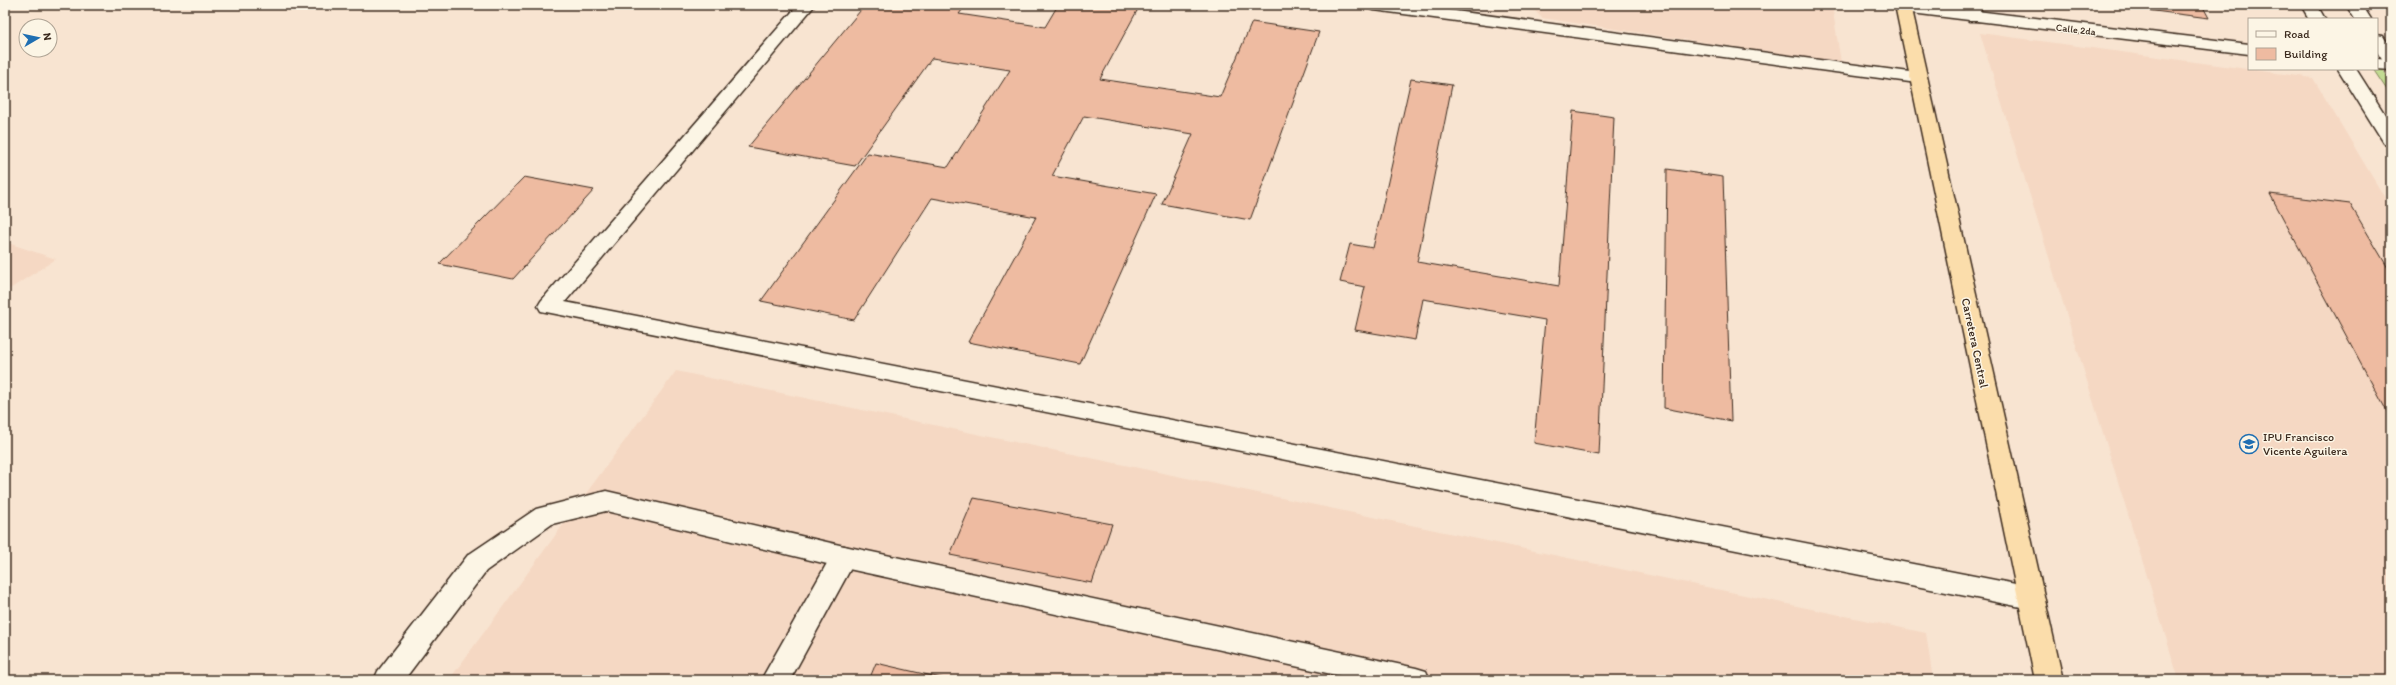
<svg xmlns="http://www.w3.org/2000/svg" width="2396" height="685" font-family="Itim,sans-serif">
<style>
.built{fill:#f5d8c3}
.green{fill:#c2db92;stroke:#7e8258}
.building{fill:#eebba1;stroke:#3b2a1e}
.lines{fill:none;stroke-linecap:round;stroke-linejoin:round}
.lane-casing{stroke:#3b2a1e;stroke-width:3}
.street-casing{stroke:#3b2a1e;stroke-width:3}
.secondary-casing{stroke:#3b2a1e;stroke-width:3}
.highway-casing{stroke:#3b2a1e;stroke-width:3}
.lane{fill:#fcf5e5;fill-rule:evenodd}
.street{fill:#fcf5e5;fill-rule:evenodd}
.secondary{fill:#fcf5e5;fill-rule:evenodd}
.highway{fill:#fbddab;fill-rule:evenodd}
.labels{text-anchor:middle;stroke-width:3;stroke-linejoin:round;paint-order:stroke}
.far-street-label{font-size:10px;fill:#3b2a1e;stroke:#fcf5e5}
.street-label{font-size:12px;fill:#3b2a1e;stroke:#fcf5e5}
.poi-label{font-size:12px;fill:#3b2a1e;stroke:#fcf5e5;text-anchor:start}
</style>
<rect width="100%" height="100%" fill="#f8e4d1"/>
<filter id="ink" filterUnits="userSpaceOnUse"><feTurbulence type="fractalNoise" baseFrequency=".025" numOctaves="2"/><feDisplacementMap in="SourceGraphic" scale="8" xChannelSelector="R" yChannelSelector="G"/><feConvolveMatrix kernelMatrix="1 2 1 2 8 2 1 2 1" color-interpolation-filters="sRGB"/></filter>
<g filter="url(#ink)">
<path class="built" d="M1529,5H1832L1841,63L1542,18Z
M1980,33L2313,78L2391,208V680H2179Z
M5,242L56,259L5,292Z
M676,371L1926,633L1933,680H449Z"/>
<path class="green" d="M2373,69H2382L2391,83V96Z"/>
<path class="building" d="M865,5H966L959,14L1045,27L1058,5H1110L1138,9L1100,79L1220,97L1252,22L1319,32L1250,220L1162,204L1193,134L1084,116L1052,176L1156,194L1080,364L968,342L1036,217L932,198L854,320L761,301L868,153L948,167L1010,70L932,58L855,166L748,147Z
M2107,5H2202L2209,18Z
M1411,79L1452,85L1417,262L1559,286L1573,111L1614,117L1599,455L1534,443L1545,320L1423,299L1415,340L1355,330L1365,287L1340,282L1350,244L1373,248Z
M1667,169L1723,177L1731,421L1664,408Z
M524,177L594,190L513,279L439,264Z
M2270,194L2350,204L2391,273V419Z
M974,498L1112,524L1092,583L950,555Z
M876,663L950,680H869Z"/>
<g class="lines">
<defs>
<path id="lane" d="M798,5H815L565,302L2031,587L2040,590L2044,598L2040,606L2031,609L541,311L538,306L541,301Z
M1366,5H1411L1917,73L1923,74L1926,78L1923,82L1917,83L1374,10L1368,8Z
M1963,5H1979L1983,17L1981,21H1969Z
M844,546L853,549L857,557L790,680H761L835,549Z"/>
<path id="street" d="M1896,5H1927L2249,44V54L1903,12L1897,11L1895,7Z
M2377,59L2391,60V70L2376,69Z
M606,491L844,546L1416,668L1426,671L1430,680H1359L844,568L606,511L552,524L486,571L404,680H374L378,671L468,555L536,509Z"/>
<path id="secondary" d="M2301,5H2317L2325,19H2309Z
M2346,5H2362L2371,19H2355Z
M2377,35L2383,36L2391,48V65L2385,64L2377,52Z
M2338,69H2356L2391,124V145L2384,143Z"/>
<path id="highway" d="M1895,5H1911L2063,680H2035Z"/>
</defs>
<use href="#lane" class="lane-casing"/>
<use href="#street" class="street-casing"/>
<use href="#secondary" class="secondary-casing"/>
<use href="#highway" class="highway-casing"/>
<use href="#lane" class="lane"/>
<use href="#street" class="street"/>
<use href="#secondary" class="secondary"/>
<use href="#highway" class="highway"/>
</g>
</g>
<defs>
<symbol id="school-ring" viewBox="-11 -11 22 22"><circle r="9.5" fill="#fcf5e5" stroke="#1f6fb2" stroke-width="1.5"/><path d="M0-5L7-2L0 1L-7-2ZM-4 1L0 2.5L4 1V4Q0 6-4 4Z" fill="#1f6fb2"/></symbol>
</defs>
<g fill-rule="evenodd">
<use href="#school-ring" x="2238" y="433" width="22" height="22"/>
</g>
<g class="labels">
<g class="far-street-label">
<text transform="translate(2076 29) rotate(7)" y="4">Calle 2da</text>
</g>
<g class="street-label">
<text transform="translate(1975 343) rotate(78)" y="4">Carretera Central</text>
</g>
<g class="poi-label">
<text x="2263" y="441">IPU Francisco<tspan x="2263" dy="14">Vicente Aguilera</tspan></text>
</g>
</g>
<rect width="2396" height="685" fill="none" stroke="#fcf5e5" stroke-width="20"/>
<rect x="10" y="10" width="2376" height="665" fill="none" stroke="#3b2a1e" stroke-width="1.5" filter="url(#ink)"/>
<rect x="2248" y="18" width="130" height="52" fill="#fcf5e5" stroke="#afa495"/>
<rect x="2256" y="31" width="20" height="6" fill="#fcf5e5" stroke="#afa495"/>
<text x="2284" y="38" font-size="12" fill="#3b2a1e">Road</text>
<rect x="2256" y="48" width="20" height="12" fill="#eebba1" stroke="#afa495"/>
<text x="2284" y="58" font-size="12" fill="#3b2a1e">Building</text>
<g transform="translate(38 38) rotate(81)"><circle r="19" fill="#fcf5e5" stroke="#afa495"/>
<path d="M0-3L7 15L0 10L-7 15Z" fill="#1f6fb2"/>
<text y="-6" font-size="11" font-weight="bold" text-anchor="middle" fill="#3b2a1e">N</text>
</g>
</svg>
